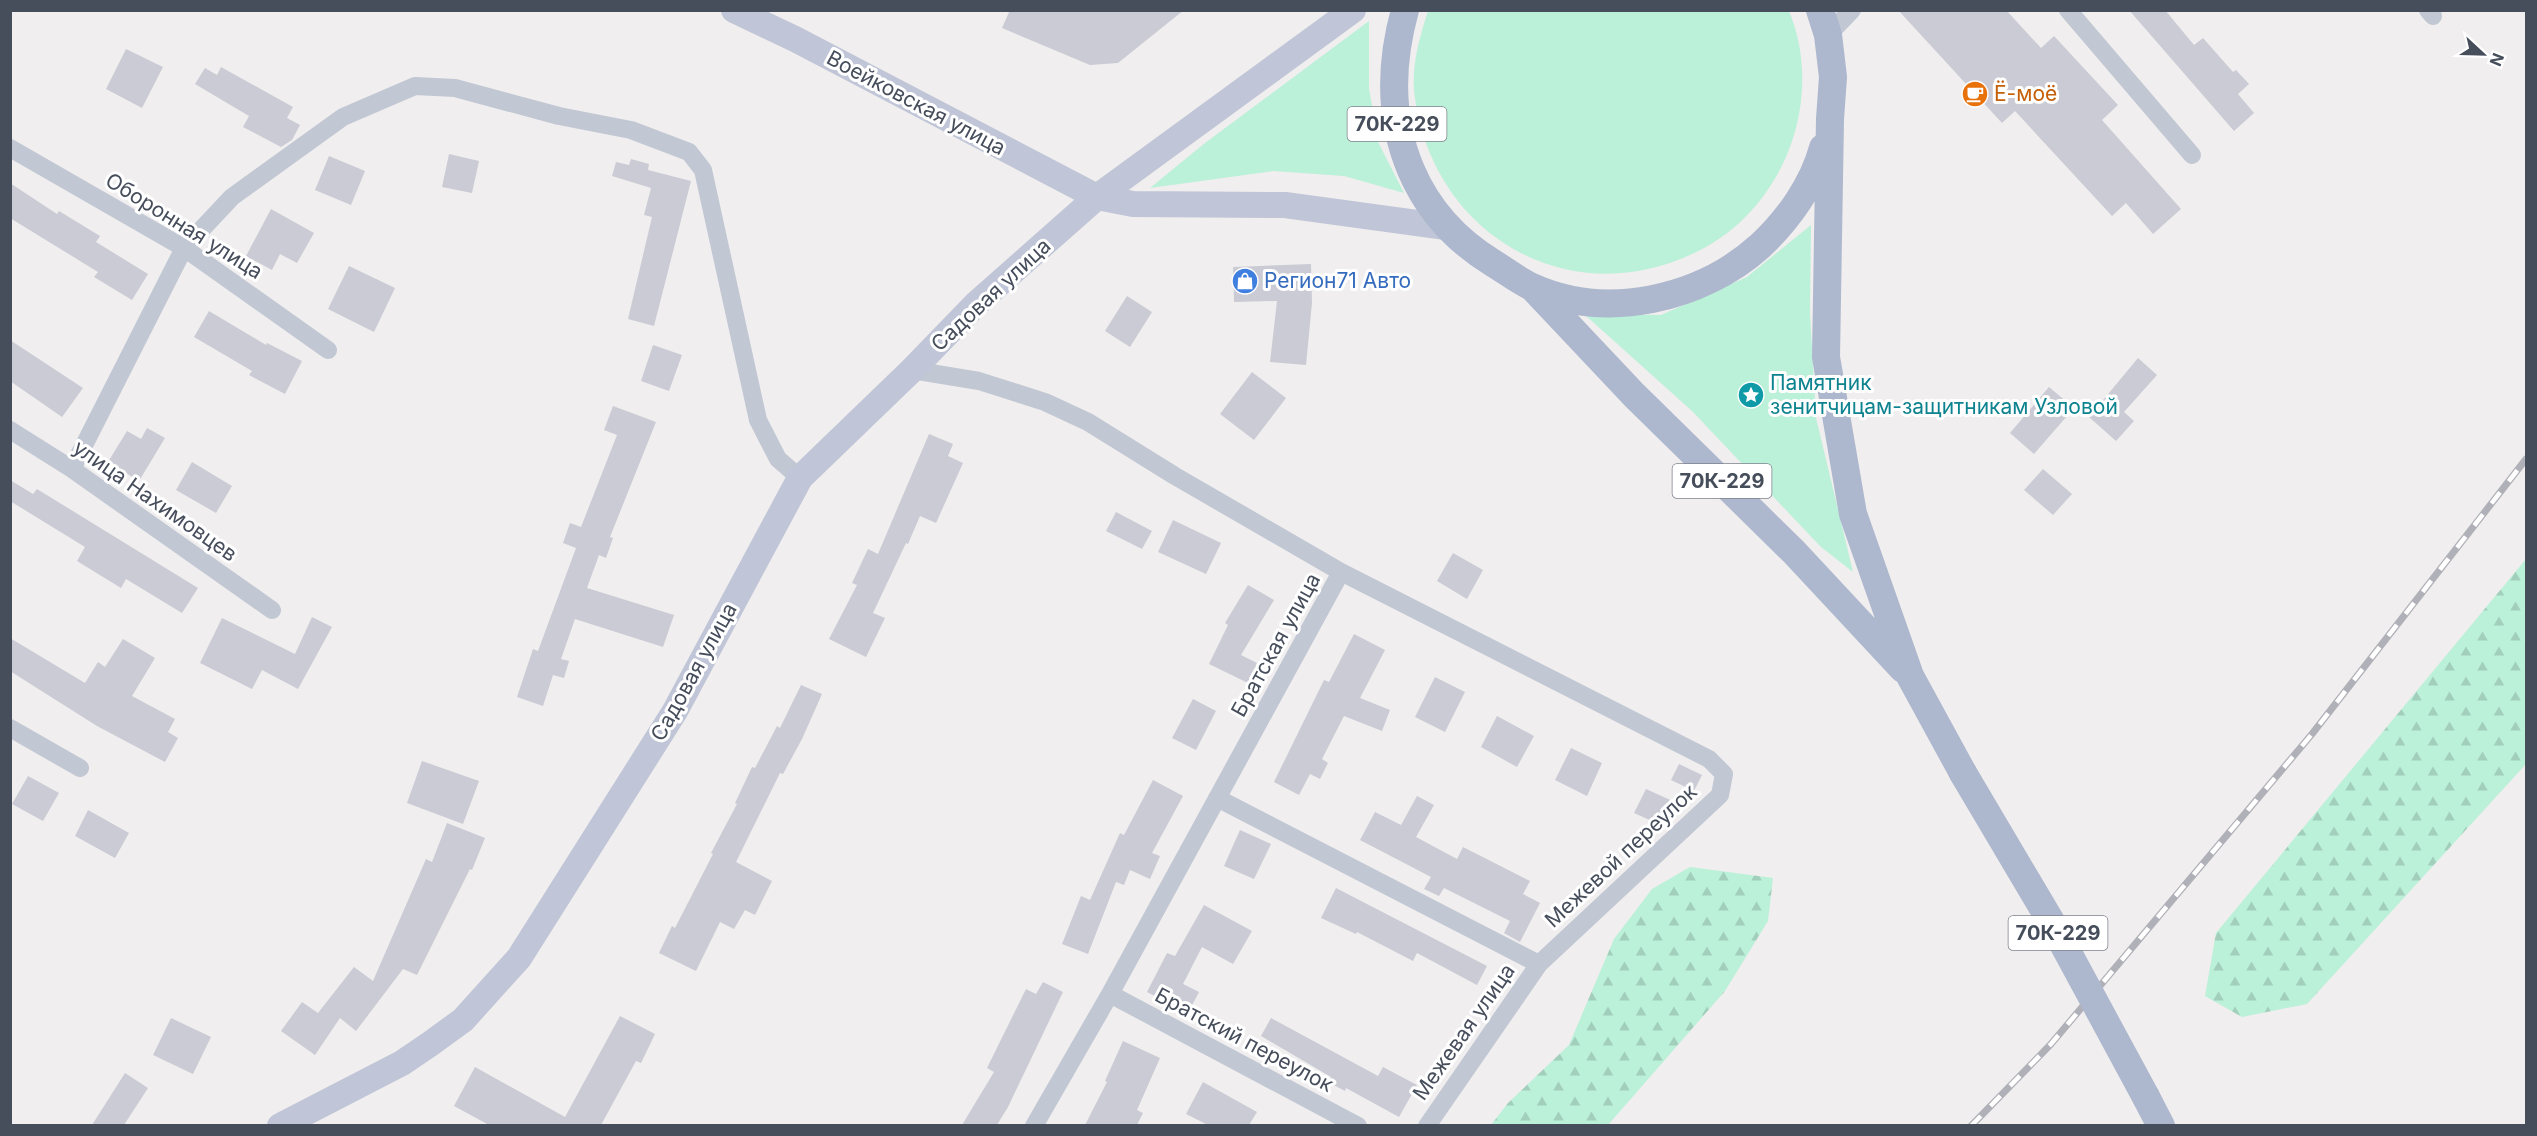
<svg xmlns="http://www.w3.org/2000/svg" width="2537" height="1136" font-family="Inter,sans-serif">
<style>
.green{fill:#bbf0d9}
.forest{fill:url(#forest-firs)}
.building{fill:#cacbd4}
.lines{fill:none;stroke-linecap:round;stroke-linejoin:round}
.street{stroke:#c1c7d3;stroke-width:18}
.secondary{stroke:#c0c6d7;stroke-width:26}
.primary{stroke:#adb7cd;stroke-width:28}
.rail-casing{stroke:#b0b1b8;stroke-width:7}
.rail{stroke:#fff;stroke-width:4.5;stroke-dasharray:14;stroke-linecap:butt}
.primary-bridge{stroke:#adb7cd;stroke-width:28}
.labels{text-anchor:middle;stroke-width:6;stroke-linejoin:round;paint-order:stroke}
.shield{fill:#fff;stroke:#7e828c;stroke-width:1.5}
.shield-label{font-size:20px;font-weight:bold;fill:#464d5b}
.food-label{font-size:21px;fill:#c56008;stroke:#fff;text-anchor:start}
.street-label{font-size:21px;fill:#464d5b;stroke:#fff}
.shop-label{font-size:21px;fill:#366cbe;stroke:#fff;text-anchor:start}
.culture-label{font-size:21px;fill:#0d838f;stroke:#fff;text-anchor:start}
</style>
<defs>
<pattern id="forest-firs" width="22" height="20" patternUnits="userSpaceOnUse" patternTransform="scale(1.5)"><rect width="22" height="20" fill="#bbf0d9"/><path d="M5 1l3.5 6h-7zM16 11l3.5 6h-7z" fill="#a2cfbc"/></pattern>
</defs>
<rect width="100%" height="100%" fill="#f0eeee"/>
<path class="green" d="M1428,11H1789C1807,54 1806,103 1790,147C1774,190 1743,227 1704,248C1573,319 1429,235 1414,90C1412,63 1420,36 1428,11Z
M1369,21V88L1378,142L1404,193L1344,176L1273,171L1150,188L1205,143Z
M1811,225L1810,313L1816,418L1853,572L1821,547L1692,411L1584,314L1661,315L1747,277Z"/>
<path class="forest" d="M2526,559V764L2307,1004L2242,1017L2205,996L2216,933Z
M1690,867L1773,878L1768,921L1725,991L1608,1125H1491L1508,1103L1569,1045L1614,939L1652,889Z"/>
<path class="building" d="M1010,10H1184L1118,63L1090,65L1002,28Z
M1898,10H2006L2041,48L2054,36L2118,105L2102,120L2181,209L2153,234L2126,203L2112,216L2015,111L2002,123Z
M2129,10H2165L2194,45L2203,38L2233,72L2236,70L2249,84L2238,94L2254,113L2234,131Z
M126,49L163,67L142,108L106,89Z
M221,67L293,107L287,118L300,125L292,140L281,147L243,127L249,116L195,84L205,68L217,75Z
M449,154L479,161L472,193L442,187Z
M329,156L365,171L351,205L315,190Z
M631,159L649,164L648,170L691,181L654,326L628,319L652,217L644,215L651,188L612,176L616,162L629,165Z
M10,183L57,214L59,211L100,236L96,242L148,274L132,300L94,277L98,272L10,218Z
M271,209L314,233L297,263L280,254L272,270L246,256Z
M1311,264L1312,303L1306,365L1270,362L1277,301L1234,302L1233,267Z
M349,266L395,288L374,332L328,309Z
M1127,296L1152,312L1130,347L1105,331Z
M209,311L266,345L267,343L302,361L285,394L249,375L252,371L194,337Z
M10,340L83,388L62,417L10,381Z
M653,345L682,355L669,391L641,381Z
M2138,358L2157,375L2124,412L2134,421L2116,441L2089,417Z
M1252,372L1286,398L1254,440L1220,414Z
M2049,387L2074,408L2034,454L2010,433Z
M613,406L656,422L610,537L613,538L606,558L599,555L587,588L674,615L663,647L575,619L561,659L569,661L564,678L553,675L543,706L517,697L533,649L538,651L576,548L563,543L570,523L581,527L617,435L604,430Z
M147,428L165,438L139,481L108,462L127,431L141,439Z
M929,434L953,444L948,456L963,463L936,523L920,516L908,544L906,543L873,613L885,618L866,657L829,639L857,585L852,583L868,549L878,554Z
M192,462L232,486L216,513L176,490Z
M2043,469L2072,494L2053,515L2024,490Z
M10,480L33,494L37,489L198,588L182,613L126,579L121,588L77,561L85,547L10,501Z
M1116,512L1152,531L1142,549L1106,531Z
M1173,520L1221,543L1206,574L1158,552Z
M1453,553L1483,570L1467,599L1437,581Z
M1248,585L1274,600L1241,655L1257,663L1248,683L1209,664L1228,625L1225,623Z
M312,617L332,627L298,689L262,670L252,689L200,663L222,618L295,654Z
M1354,634L1385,650L1360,698L1390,710L1382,731L1344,716L1322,759L1328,763L1320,779L1310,774L1299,795L1274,782L1324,680L1329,682Z
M10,638L85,683L98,662L105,667L123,639L155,658L132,696L175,719L168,732L178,738L165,762L97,726L10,671Z
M1435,677L1465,692L1445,732L1415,717Z
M801,685L822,694L802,739L783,774L780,773L736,862L772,881L755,915L745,910L734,929L720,922L696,971L659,953L672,926L675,928L713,854L711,853L737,804L735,803L752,767L755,768L777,726L780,728Z
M1193,699L1216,711L1196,750L1172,738Z
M1497,716L1534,736L1517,767L1481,747Z
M1571,748L1602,763L1587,796L1555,780Z
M422,761L479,781L463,824L407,803Z
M1679,764L1702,775L1694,791L1671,780Z
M28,776L59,793L43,821L12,804Z
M1153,780L1183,796L1152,853L1160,856L1150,879L1130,870L1124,885L1116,882L1088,954L1062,944L1081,896L1090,900L1120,833L1124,835Z
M1646,789L1677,803L1668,822L1654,816L1652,821L1634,813Z
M1417,796L1434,805L1416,837L1457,859L1463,847L1530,881L1523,894L1540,903L1520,942L1504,933L1510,921L1444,888L1439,896L1424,889L1431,877L1360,840L1375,812L1401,825Z
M88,810L129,833L115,858L75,836Z
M447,823L485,838L472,870L470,869L417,975L403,969L356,1031L340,1018L315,1055L281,1031L302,1002L318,1013L354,967L373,981L426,859L432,862Z
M1240,830L1271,844L1254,879L1224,866Z
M1336,888L1487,966L1477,985L1417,953L1413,961L1357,932L1356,934L1321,918Z
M1204,905L1252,931L1233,964L1202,947L1183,984L1199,992L1188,1013L1147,992L1167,953L1175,956Z
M1043,982L1063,992L1008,1107L997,1125H962L994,1072L987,1068L1026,989L1036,994Z
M620,1016L655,1034L641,1063L636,1061L601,1125H489L454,1106L475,1067L565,1117Z
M171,1018L211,1037L193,1074L153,1055Z
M1271,1018L1378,1076L1383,1067L1417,1085L1399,1117L1346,1088L1345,1091L1328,1082L1331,1077L1261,1036Z
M1123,1041L1160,1058L1137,1110L1143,1113L1137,1125H1085L1107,1082L1105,1081Z
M125,1073L148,1088L124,1125H92Z
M1203,1082L1257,1112L1249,1125H1208L1186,1114Z"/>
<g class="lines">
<path class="street" d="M2068,10L2192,155
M2428,10L2433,16
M1828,35L1852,10
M10,148L184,248L328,350
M912,370L979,381L1045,402L1088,422L1175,476L1341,572L1110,994L1034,1126
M10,430L72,469L272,610
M72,469L184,248L232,197L343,117L415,86L455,88L559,116L631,130L689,152L703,170L758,420L778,459L800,478
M10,728L80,768
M1217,798L1539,964L1720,795L1724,774L1709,759L1341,572
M1110,994L1358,1126
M1427,1126L1539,964"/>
<path class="secondary" d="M734,10L795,39L1097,197L1133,204L1285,205L1446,227
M280,1126L402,1063L430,1044L463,1020L519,958L675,711L800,478L912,370L976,304L1097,197L1353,10"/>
<path class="primary" d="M1405,10C1390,64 1389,118 1411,170C1428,210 1457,241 1493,263C1506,271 1519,281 1532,287C1607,321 1701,299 1760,246C1788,220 1813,185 1823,148
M1820,10L1828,35L1833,77L1830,119L1826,357L1853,514L1910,676L1963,773
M1534,289L1634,395L1794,552L1903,669
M2146,1097L2161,1126"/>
<defs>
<path id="rail" d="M1971,1126L2051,1044L2312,734L2526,459"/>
</defs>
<use href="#rail" class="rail-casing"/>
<use href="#rail" class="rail"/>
<path class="primary-bridge" d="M1963,773L2053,925L2146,1097"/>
</g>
<defs>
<symbol id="cafe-disc" viewBox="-11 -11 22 22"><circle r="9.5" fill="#e8710a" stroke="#fff"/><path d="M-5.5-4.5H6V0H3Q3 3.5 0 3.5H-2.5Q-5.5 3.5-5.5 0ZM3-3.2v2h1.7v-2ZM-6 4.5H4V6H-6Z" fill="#fff"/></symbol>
<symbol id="shop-disc" viewBox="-11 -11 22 22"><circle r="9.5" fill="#3f7fe0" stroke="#fff"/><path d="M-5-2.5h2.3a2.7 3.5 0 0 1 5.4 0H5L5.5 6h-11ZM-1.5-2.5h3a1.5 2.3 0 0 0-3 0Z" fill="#fff"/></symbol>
<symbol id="sight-disc" viewBox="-11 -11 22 22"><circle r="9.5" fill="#0f9aa8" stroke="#fff"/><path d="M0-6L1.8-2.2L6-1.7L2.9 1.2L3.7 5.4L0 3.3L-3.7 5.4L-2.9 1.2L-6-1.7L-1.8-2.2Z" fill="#fff"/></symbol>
</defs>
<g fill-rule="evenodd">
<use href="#cafe-disc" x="1960" y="79" width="30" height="30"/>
<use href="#shop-disc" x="1230" y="266" width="30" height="30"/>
<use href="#sight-disc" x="1736" y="380" width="30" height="30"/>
</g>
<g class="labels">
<g class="shield">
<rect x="1347.5" y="107" width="99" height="34" rx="4.5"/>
<rect x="1672.5" y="464" width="99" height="34" rx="4.5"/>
<rect x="2008.5" y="916" width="99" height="34" rx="4.5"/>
</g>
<g class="shield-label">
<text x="1397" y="131">70К-229</text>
<text x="1722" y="488">70К-229</text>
<text x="2058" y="940">70К-229</text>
</g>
<g class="food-label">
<text x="1994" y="101">Ё-моё</text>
</g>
<g class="street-label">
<text transform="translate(916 103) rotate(28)" y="7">Воейковская улица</text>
<text transform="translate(184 226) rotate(32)" y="7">Оборонная улица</text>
<text transform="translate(991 295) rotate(-43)" y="7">Садовая улица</text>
<text transform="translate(155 501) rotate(35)" y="7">улица Нахимовцев</text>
<text transform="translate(1276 645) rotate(-61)" y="7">Братская улица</text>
<text transform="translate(694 672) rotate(-61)" y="7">Садовая улица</text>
<text transform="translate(1621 856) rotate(-43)" y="7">Межевой переулок</text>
<text transform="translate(1464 1032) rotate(-55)" y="7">Межевая улица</text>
<text transform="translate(1244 1040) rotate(28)" y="7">Братский переулок</text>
</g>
<g class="shop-label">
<text x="1264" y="288">Регион71 Авто</text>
</g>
<g class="culture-label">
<text x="1770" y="390">Памятник<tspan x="1770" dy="24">зенитчицам-защитникам Узловой</tspan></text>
</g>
</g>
<rect width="2537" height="1136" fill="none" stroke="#464d5b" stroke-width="24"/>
<g transform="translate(2483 54) rotate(112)" stroke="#ffffff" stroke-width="4.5" paint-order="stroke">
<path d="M0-4.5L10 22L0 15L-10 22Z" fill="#464d5b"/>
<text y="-9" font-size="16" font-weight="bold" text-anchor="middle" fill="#464d5b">N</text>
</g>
</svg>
